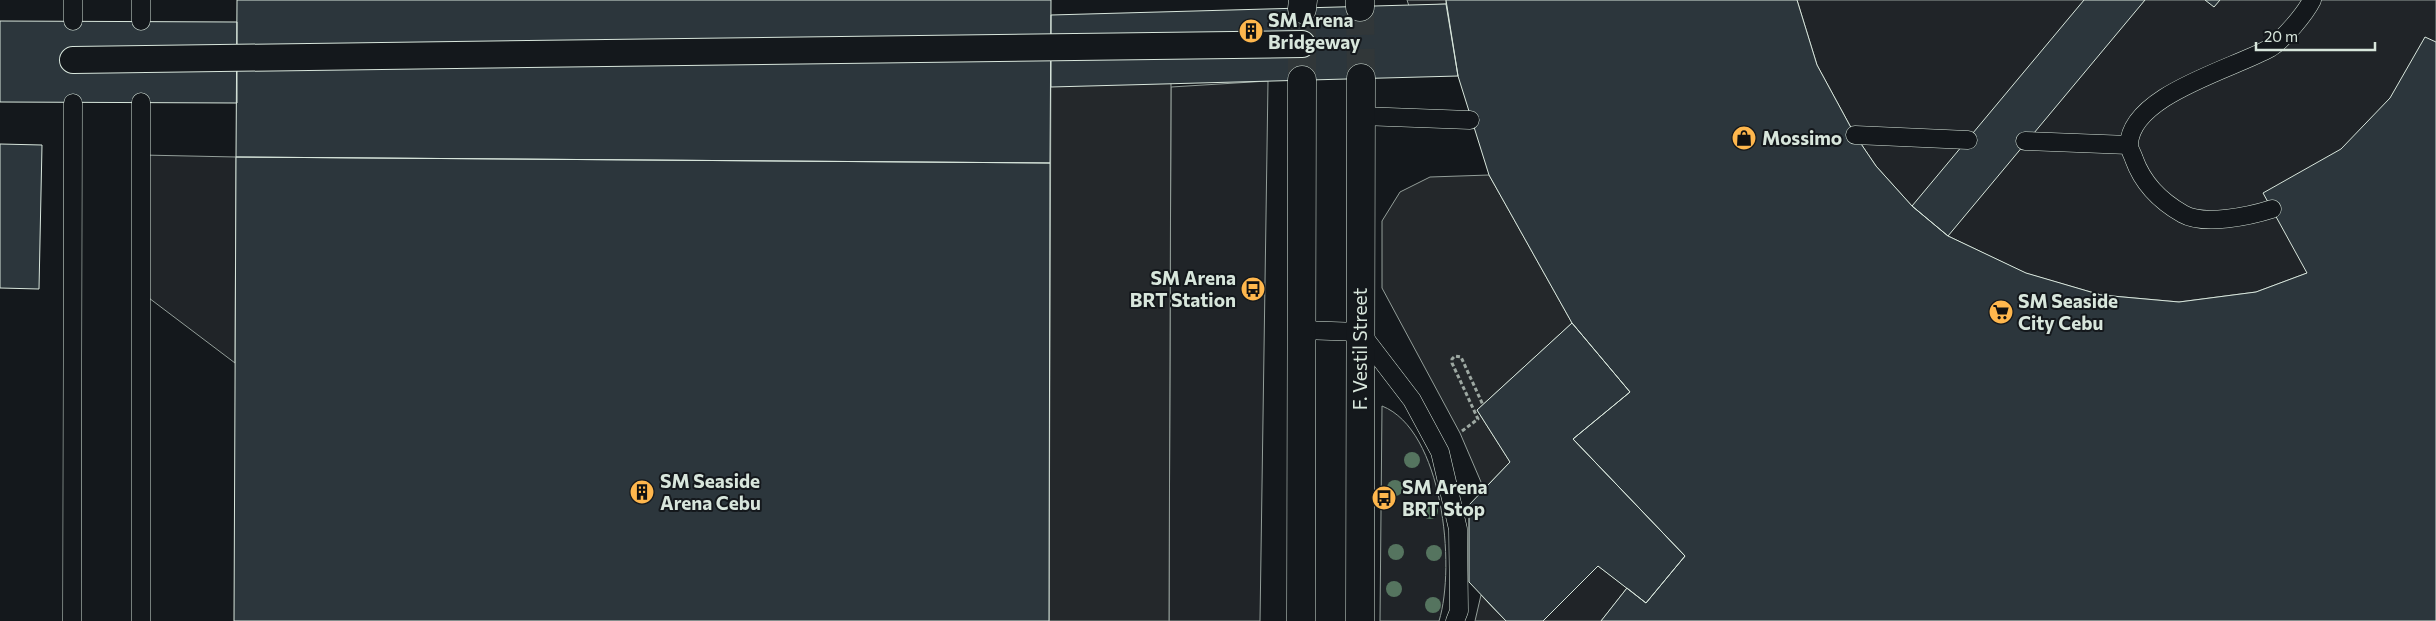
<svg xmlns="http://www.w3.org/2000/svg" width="2436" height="621" font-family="Commissioner,sans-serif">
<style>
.green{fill:#202428;stroke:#939e99}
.parking{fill:#24282b;stroke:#939e99}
.building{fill:#2c363c;stroke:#d8e6dc}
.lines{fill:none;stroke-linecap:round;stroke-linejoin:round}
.secondary-tunnel{stroke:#313739;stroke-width:28;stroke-dasharray:28 14;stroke-linecap:butt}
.service-casing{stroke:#d8e6dc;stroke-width:19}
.pedestrian-casing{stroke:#d8e6dc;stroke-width:28}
.secondary-casing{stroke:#d8e6dc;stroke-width:29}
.path{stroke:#9da8a2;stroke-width:3;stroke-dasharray:4 2.5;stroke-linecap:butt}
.service{stroke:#14181c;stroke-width:18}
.pedestrian{stroke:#14181c;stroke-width:26}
.secondary{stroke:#14181c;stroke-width:28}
.tree{fill:#55745f}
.labels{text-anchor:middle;stroke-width:4;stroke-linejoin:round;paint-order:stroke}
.poi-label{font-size:19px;font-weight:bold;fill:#d8e6dc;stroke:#14181c;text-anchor:start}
.street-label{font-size:19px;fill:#d8e6dc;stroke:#14181c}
</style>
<rect width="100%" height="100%" fill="#14181c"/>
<path class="green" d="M1407,0H1446V4L1409,6Z
M1797,0H2436V42L2307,273L2256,292L2179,302L2101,295L2025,273L1948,236L1912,206L1876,166L1855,135L1817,65Z
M1268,81L1260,621H1169L1171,87Z
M142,155L236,157L235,363L141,292Z
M1382,406C1443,430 1456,566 1439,621H1380Z
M1598,566L1627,588L1601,621H1543Z"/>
<path class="parking" d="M1051,46L1171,83L1169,621H1049Z
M1489,175L1572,323L1477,410L1510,462L1484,489L1460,433L1382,288V221L1400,192L1430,177Z
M1481,595L1494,609L1506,621H1475Z"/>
<path class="building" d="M237,0H1051L1050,163L236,157Z
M1446,0H1797L1817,65L1855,135L1876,166L1912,206L1948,236L2026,273L2101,295L2179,302L2256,292L2307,273L2263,193L2341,149L2390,98L2425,37L2436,42V621H1601L1627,588L1646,603L1685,556L1573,439L1630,392L1572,323L1489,175L1458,76Z
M2084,0H2145L1948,236L1912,206Z
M2205,0H2220L2214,7Z
M1446,4L1458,76L1051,87V15Z
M0,21L237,22V103L0,102Z
M0,144L42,145L39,289L0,288Z
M236,157L1050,163L1049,621H234Z
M1572,323L1630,392L1573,439L1685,556L1646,603L1598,566L1543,621H1506L1469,582V505L1510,462L1477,410Z"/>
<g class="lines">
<path class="secondary-tunnel" d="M1360,7L1361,78
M1302,80V9"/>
<defs>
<path id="service" d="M73,21V0
M141,21V0
M141,102V621
M1361,116L1470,120
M1855,135L1968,140
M2025,141L2129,145
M2272,209C2250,216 2204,226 2183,214C2160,201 2143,184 2134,159C2133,155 2129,149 2129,145C2130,95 2233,69 2270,48C2283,40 2305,14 2312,0
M1302,330L1360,332L1412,400L1440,452L1458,529L1459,611L1455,621
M72,621L73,103"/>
<path id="pedestrian" d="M73,60L1302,44"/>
<path id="secondary" d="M1360,7V0
M1302,9L1303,0
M1301,621L1302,80
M1360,621L1361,78"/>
</defs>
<use href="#service" class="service-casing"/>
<use href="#pedestrian" class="pedestrian-casing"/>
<use href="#secondary" class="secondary-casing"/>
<path class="path" d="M1462,431L1478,419L1452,363V359L1455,356L1461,357L1483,405"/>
<use href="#service" class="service"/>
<use href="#pedestrian" class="pedestrian"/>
<use href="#secondary" class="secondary"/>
</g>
<g class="tree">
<circle cx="1412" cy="460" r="8"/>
<circle cx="1395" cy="488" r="8"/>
<circle cx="1430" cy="511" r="8"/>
<circle cx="1396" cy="552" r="8"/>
<circle cx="1434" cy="553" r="8"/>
<circle cx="1394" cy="589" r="8"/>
<circle cx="1433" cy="605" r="8"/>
</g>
<defs>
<symbol id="building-disc" viewBox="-11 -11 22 22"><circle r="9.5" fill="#ffb74d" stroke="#14181c"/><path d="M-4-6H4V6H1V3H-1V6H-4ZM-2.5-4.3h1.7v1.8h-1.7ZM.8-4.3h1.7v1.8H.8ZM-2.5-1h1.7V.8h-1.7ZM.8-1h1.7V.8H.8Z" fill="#111"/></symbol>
<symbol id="shop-disc" viewBox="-11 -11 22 22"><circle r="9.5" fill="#ffb74d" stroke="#14181c"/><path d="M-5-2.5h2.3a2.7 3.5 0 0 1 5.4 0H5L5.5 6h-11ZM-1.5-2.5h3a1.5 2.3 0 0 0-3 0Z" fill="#111"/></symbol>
<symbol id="bus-disc" viewBox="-11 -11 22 22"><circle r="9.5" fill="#ffb74d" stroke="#14181c"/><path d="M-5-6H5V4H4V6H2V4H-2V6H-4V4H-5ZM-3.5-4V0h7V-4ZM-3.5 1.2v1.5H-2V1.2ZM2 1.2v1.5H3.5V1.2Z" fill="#111"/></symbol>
<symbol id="supermarket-disc" viewBox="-11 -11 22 22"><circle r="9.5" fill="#ffb74d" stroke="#14181c"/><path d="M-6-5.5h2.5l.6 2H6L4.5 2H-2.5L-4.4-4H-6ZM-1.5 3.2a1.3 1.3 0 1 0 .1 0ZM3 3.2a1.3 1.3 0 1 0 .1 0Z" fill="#111"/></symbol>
</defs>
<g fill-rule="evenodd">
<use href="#building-disc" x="1237" y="17" width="28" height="28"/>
<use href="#shop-disc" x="1730" y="124" width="28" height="28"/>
<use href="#bus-disc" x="1239" y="275" width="28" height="28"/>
<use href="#supermarket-disc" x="1987" y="298" width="28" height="28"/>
<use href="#building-disc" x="628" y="478" width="28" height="28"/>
<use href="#bus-disc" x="1370" y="484" width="28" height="28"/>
</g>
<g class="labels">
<g class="poi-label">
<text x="1268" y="27">SM Arena<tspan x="1268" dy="22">Bridgeway</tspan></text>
<text x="1762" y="145">Mossimo</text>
<text x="1236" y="285" text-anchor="end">SM Arena<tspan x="1236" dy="22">BRT Station</tspan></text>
<text x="2018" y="308">SM Seaside<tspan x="2018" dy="22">City Cebu</tspan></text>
<text x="660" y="488">SM Seaside<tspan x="660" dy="22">Arena Cebu</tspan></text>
<text x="1402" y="494">SM Arena<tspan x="1402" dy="22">BRT Stop</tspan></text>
</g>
<g class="street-label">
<text transform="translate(1360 349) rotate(-90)" y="7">F. Vestil Street</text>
</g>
</g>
<path d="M2256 42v8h119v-8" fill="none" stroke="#d8e6dc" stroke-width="2.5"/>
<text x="2264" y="42" font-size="15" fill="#d8e6dc" stroke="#14181c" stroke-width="4" paint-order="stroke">20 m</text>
</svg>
